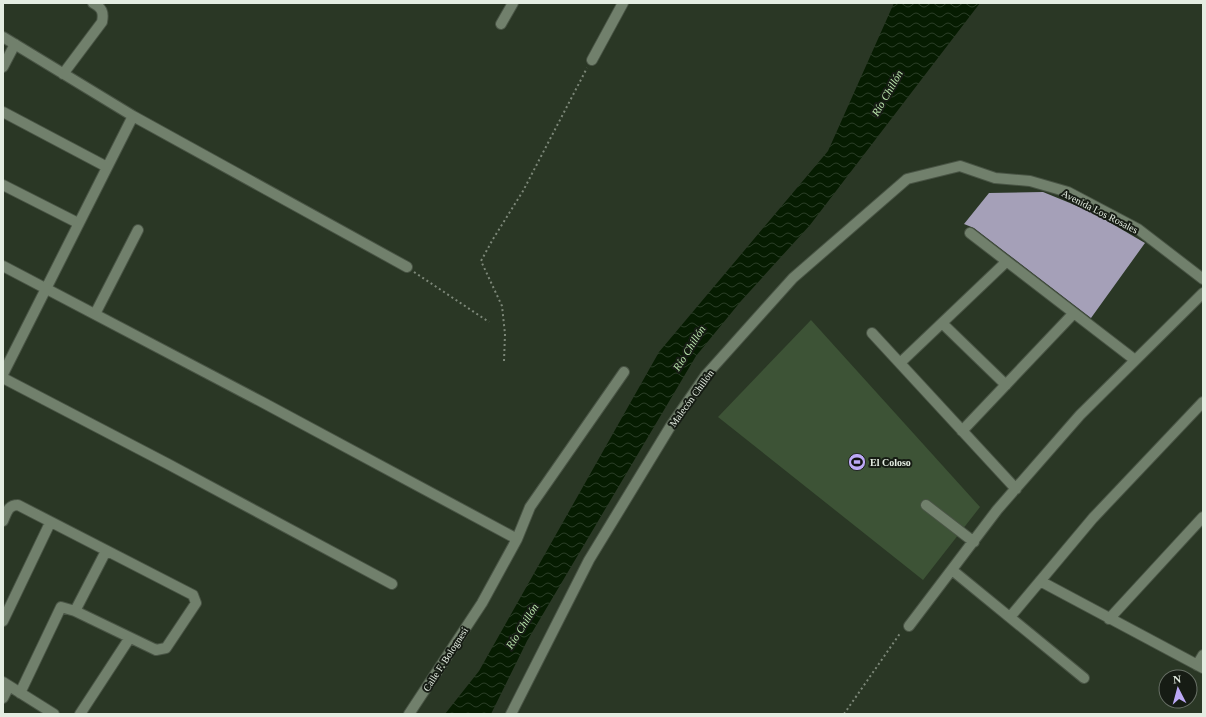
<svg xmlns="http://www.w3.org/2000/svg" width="1206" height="717" font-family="'Times New Roman',serif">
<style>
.green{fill:#3d5336}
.water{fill:url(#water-waves)}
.building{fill:#a5a0b8}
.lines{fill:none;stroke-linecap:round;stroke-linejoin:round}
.minor-casing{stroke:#495445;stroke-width:12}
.path{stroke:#7c8778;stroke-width:2;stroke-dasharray:2 3;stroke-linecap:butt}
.minor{stroke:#71806c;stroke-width:10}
.labels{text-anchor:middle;stroke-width:4;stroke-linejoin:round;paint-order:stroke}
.street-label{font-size:10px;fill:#e4ede2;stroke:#161c14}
.poi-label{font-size:10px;font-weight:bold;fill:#e4ede2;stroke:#161c14;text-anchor:start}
.water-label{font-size:11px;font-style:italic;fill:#bde9af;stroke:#161c14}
</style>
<defs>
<pattern id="water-waves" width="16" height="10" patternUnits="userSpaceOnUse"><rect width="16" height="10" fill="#061c01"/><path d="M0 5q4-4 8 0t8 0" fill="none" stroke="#2a3d26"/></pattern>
</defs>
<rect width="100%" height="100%" fill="#2a3725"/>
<path class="green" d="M811,320L980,507L923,580L718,417Z"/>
<path class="water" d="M894,3H980L810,225L741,301L696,356L527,641L491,714H445L479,671L659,352L828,151Z"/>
<path class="building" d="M1043,192L1092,212L1145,243L1091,318L974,228L964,224L989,193Z"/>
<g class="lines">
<defs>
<path id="minor" d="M501,24L513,3
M3,37L133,116L407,267
M592,60L623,3
M3,67L15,44
M63,74L102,22C104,12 102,8 93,3
M3,112L107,167
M3,185L78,223
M970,233L1135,360
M3,266L262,402L517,539
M95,314L138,230
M942,323L1006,385
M872,333L1016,489
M900,363L1006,262
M3,374L133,116
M3,378L168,464L392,584
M962,431L1073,314
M926,505L974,542
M3,521C7,512 8,505 18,505L193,595L196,603L166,648L156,650L75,611L61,607L20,693
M952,570L1084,678
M1040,581L1203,668
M75,611L106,551
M1010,617L1093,518L1203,402
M1109,619L1203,517
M3,621L50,523
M909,626L997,510L1080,415L1203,293
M1197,665L1203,655
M3,682L54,714
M3,698L9,686
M80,714L129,639
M409,714L482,603L517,539L530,507L624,372
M511,714L589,560L670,427L706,375L793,278L907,179L960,166L995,178L1030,181L1068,192L1138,229L1203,279"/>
</defs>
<use href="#minor" class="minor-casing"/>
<path class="path" d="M414,272L489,322
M504,361L505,334L502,306L481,261L493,239L523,191L587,68
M844,714L901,632"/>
<use href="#minor" class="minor"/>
</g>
<defs>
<symbol id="stadium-disc" viewBox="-11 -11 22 22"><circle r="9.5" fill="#bca9f5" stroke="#161c14"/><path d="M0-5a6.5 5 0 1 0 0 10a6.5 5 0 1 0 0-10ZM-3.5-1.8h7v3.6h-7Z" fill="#111"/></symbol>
</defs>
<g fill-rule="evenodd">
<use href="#stadium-disc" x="847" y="452" width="20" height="20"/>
</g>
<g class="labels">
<g class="street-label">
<text transform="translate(1100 211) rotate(27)" y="4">Avenida Los Rosales</text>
<text transform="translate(691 398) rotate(-54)" y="4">Malecón Chillón</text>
<text transform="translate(445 659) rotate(-57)" y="4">Calle F. Bolognesi</text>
</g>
<g class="poi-label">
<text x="870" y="466">El Coloso</text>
</g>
<g class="water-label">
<text transform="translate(887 93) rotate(-60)" y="4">Río Chillón</text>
<text transform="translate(689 348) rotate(-58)" y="4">Río Chillón</text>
<text transform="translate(522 626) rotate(-58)" y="4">Río Chillón</text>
</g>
</g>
<rect width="1206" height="717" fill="none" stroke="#e4ede2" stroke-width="8"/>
<g transform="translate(1178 689) rotate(354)"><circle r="19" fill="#161c14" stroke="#687066"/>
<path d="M0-3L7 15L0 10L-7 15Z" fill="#bca9f5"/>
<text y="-6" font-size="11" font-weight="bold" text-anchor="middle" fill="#e4ede2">N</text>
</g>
</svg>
